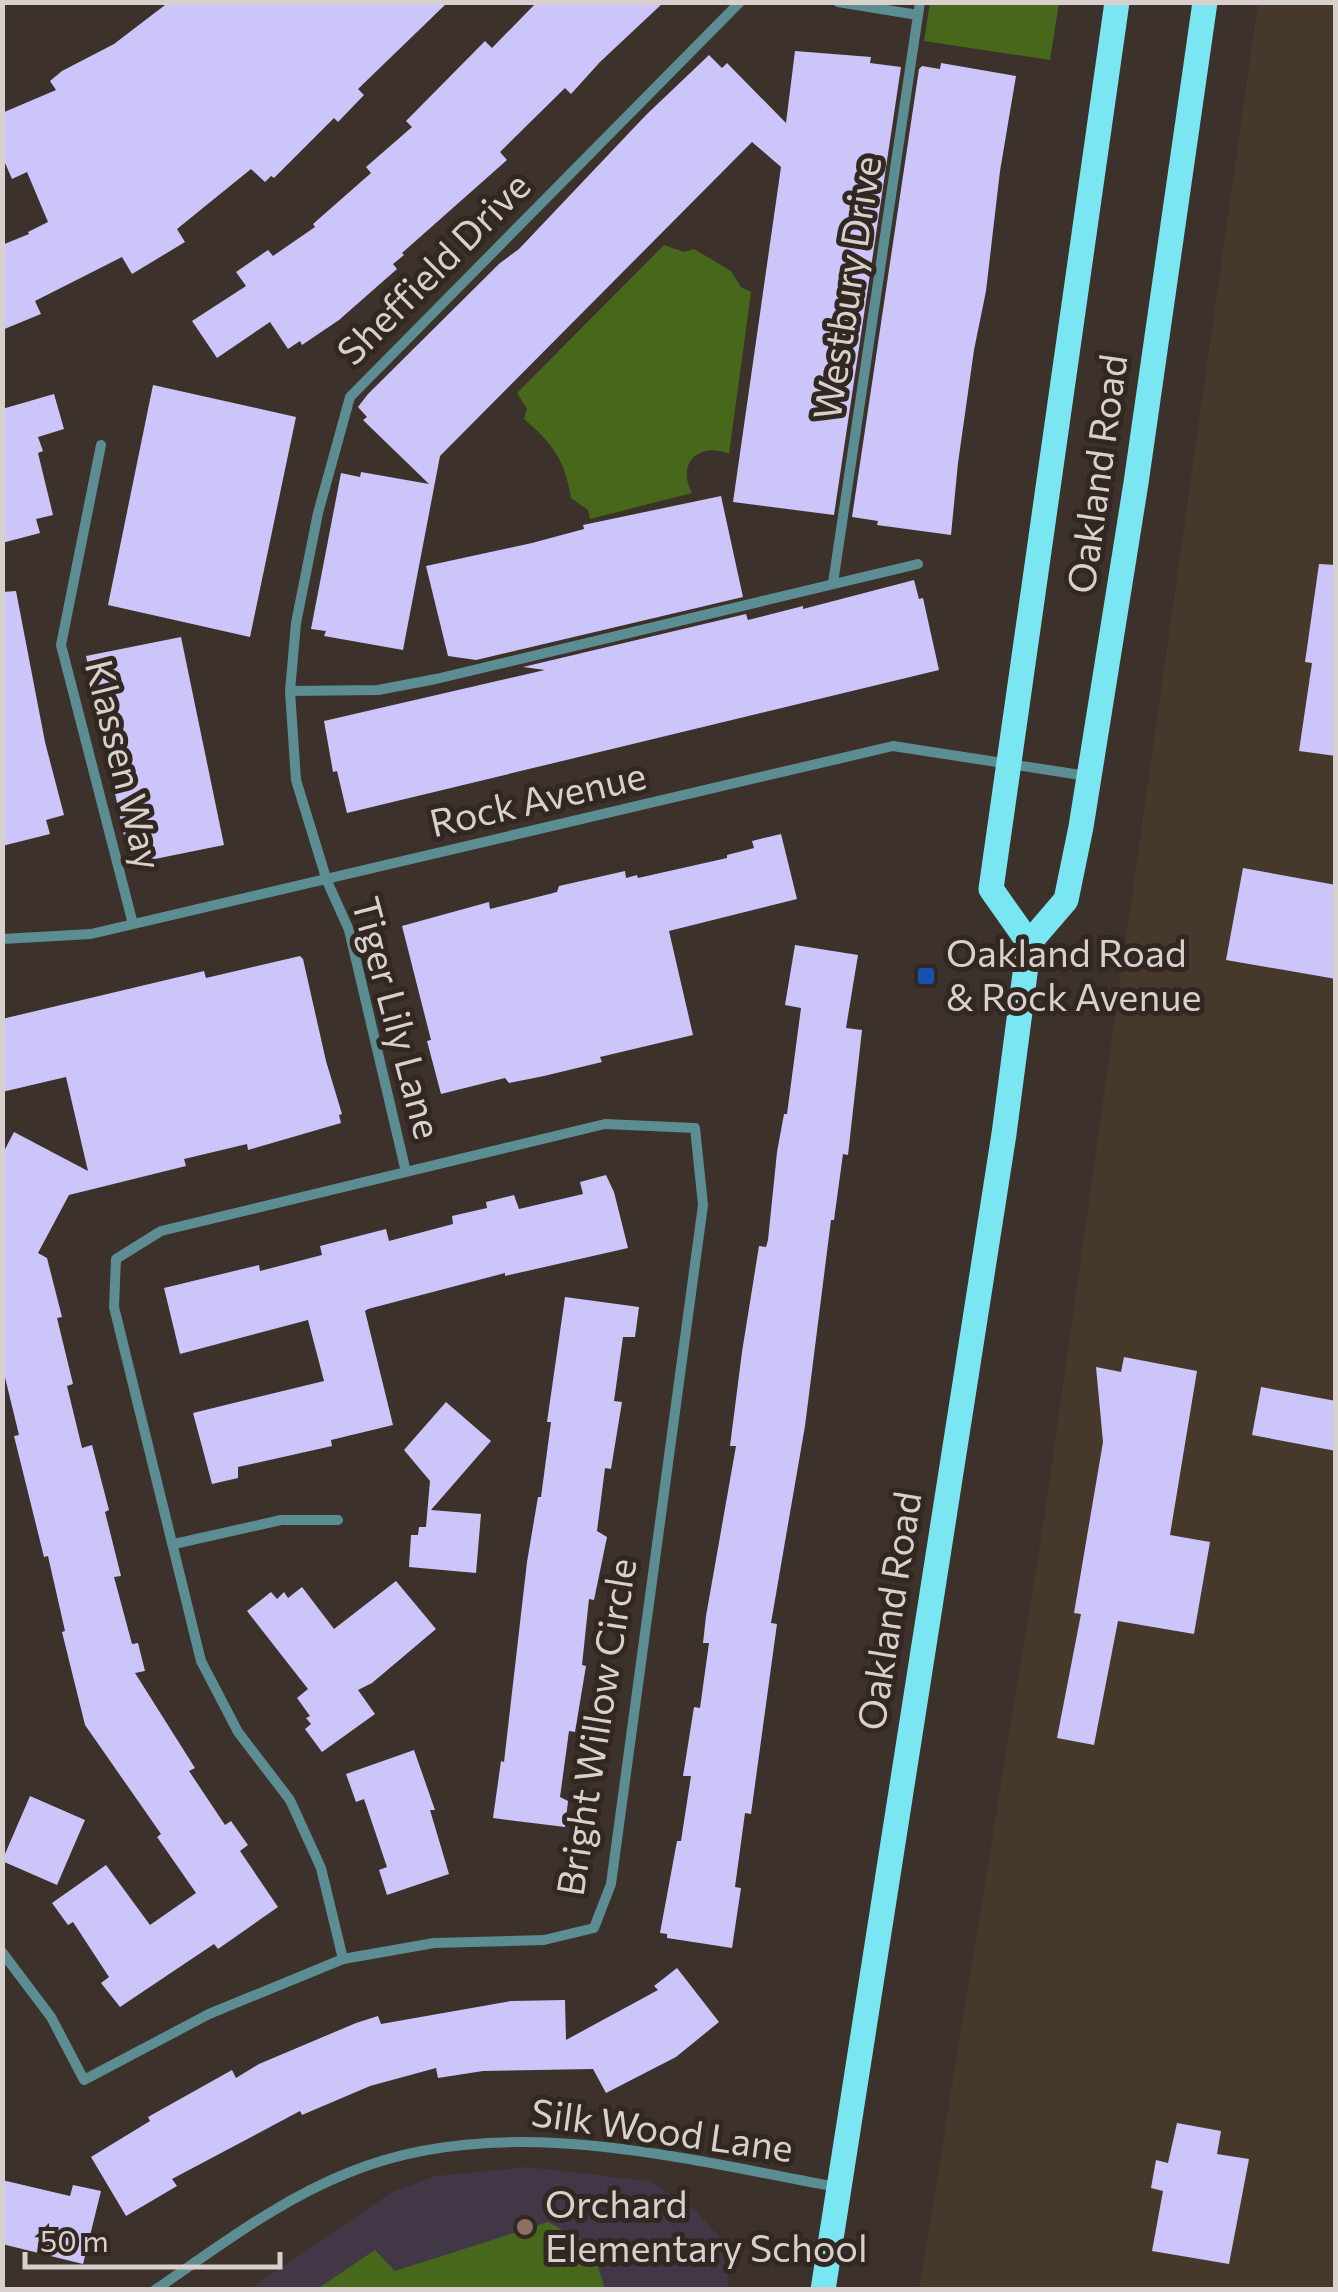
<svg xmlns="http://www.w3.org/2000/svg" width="1338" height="2292" font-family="Commissioner,sans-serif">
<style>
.industrial{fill:#47382c}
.education{fill:#413747}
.green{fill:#47671a}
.building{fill:#ccc5f9}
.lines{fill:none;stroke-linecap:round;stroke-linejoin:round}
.street{stroke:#5b8d92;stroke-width:10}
.primary{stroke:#79e6f1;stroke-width:25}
.transit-dot{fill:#1a4fb4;stroke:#322721;stroke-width:4}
.education-dot{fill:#8d6e63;stroke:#322721;stroke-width:4}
.labels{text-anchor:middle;stroke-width:10;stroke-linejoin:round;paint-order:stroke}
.street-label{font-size:38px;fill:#d7d0cc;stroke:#322721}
.poi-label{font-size:38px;fill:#d7d0cc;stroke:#322721;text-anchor:start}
</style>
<rect width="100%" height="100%" fill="#3d312b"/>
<path class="industrial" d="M1258,3H1335V2289L919,2290L1045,1513Z"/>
<path class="education" d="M527,2167L648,2181L694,2209L727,2245L728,2289L248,2290L392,2192L436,2176Z"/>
<path class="green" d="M930,3H1059L1050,60L924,41Z
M664,245L684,252L694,249L731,271L741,287L751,292L729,454C699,441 676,464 692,493L590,519L588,510L571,498C565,460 553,444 524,419L527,409L517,393Z
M548,2222L592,2246L605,2289H317L375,2250L395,2271Z"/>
<path class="building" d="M169,2H448L358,89L364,95L338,122L334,118L274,178L271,176L265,182L251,169L177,229L185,242L132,274L122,257L35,301L41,314L2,330V245L29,234L28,232L48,222L27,172L12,179L2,156V113L56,90L50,81L62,71L114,44Z
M537,2H664L600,62L571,94L565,88L500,152L507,160L402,253L404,255L393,264L397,269L339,320L302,345L300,341L288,349L270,322L217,358L192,321L246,286L236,272L268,250L273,256L315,227L313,224L371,173L366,167L412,127L406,121L485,41L492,48Z
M795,51L871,57L870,63L901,67L834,515L733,502L781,167L752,142L440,456L403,650L324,636L326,631L311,629L341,473L360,477L361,472L429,484L363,420L367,417L358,407L368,394L500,263L519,249L646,115L709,55L722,68L727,63L786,123Z
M941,63L1016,76L1000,171L986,291L974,350L958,463L951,535L877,525L878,521L852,517L919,69L922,66L940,69Z
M153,385L296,417L250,637L108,605Z
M54,394L64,429L38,437L43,451L38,453L53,515L36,519L40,533L2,543V409Z
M721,496L743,597L476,660L448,656L426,566L532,543L584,529L583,525Z
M1319,564L1336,565V756L1299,751L1312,663L1305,662Z
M914,580L919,599L923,598L939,670L347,813L337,771L333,772L324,721L545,670L523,667L746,614L748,620L803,606V609Z
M16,591L45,742L64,815L46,820L50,834L2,846V592Z
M181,637L224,845L130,864L86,656Z
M781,834L797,899L669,931L693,1035L600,1057L602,1062L544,1076L509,1083L505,1078L441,1094L427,1041L431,1040L402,926L489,902L490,909L557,892L559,886L625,871L626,878L637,875L638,878L727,858V855L754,848L752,841Z
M1243,868L1336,885V979L1226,960Z
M795,945L858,955L846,1028L862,1030L848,1155L843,1154L834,1220H831L805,1426L771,1623L777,1624L751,1814L745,1813L735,1887L741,1888L732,1948L667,1938V1934L660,1933L677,1841H681L691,1776H683L694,1707L700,1708L709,1643H703L706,1616L736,1446H730L742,1352L759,1246L766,1247L768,1240L777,1152L784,1114H787L801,1008L785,1005Z
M300,956L303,959L326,1061L342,1114L339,1115L341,1123L248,1150L247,1144L184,1159L186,1166L69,1195L38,1253L47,1258L62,1317L57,1318L73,1384L67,1386L82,1448L92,1445L109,1510L105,1512L121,1576L114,1577L132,1644L138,1643L145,1671L135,1673L195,1768L189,1771L225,1825L231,1821L248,1845L240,1851L278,1907L218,1949L214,1944L120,2007L101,1983L109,1977L73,1922L68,1925L52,1903L106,1865L150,1925L196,1893L157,1837L161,1834L85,1725L62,1632L65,1631L48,1556L44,1557L14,1436L19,1435L2,1365V1155L14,1132L88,1171L66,1077L2,1092V1019L204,971L206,978Z
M606,1175L614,1192L628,1248L505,1276V1273L368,1309L365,1311L393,1425L331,1440L332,1446L238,1467V1478L212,1484L193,1413L324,1381L308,1320L180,1354L164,1288L259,1265L260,1271L322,1255L320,1246L386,1229L389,1241L453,1224L452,1216L487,1208L486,1202L514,1195L519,1209L583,1194L580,1182Z
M565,1297L639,1307L635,1337H623L614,1401L622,1402L611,1469L605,1468L597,1531L607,1537L594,1600L589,1599L582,1665L586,1666L575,1732L569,1731L560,1797L568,1801L565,1827L493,1818L501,1761L504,1762L527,1562L538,1497H541L551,1422H547Z
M1124,1357L1197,1371L1170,1535L1210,1542L1194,1634L1118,1621L1094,1745L1057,1738L1081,1614L1074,1613L1103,1442L1096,1367L1121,1372Z
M1261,1387L1336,1401V1451L1252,1435Z
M446,1402L491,1441L431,1510L481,1514L476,1573L409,1567L411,1535H418L419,1527H426L430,1481L404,1450Z
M396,1581L436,1629L372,1683L358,1690L375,1714L322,1752L305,1729L311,1724L306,1718L310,1716L297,1698L308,1689L247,1611L271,1592L277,1599L284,1592L288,1598L302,1587L334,1629Z
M414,1750L435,1810H430L449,1874L387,1895L379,1870L387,1867L364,1799L356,1802L346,1774Z
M30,1796L85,1820L57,1885L2,1861Z
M677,1968L719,2022L676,2057L606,2093L593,2069L483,2071L438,2078L436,2068L370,2086L302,2115L300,2111L172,2179L177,2186L126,2216L91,2157L150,2121L148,2117L232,2070L236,2078L259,2064L356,2023L378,2016L381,2024L511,2001L565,2000L566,2040L658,1990L654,1986Z
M1177,2123L1221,2131L1217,2154L1249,2159L1229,2264L1152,2251L1163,2191L1151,2188L1156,2160L1168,2163Z
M2,2180L70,2196L73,2185L101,2191L83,2264L2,2244Z"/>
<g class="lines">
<path class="street" d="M838,2L918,15
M101,445L61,645L133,924
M833,583L920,2
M290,691L378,690L436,679L918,564
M2,939L91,934L893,746L1087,776
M605,1124L695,1128L703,1205L611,1884L594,1928L544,1940L434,1943L343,1959L321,1868L290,1800L238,1732L201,1661L114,1307L116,1259L161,1231Z
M406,1172L349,930L327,881L296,780L290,691L296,623L318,513L350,397L740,2
M174,1544L281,1520H338
M2,1952L51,2017L84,2080L209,2014L343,1959
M155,2290C218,2247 279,2200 350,2172C501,2110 683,2159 837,2187"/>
<path class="primary" d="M1029,943L991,889L1117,2
M823,2290L1004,1134L1029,943L1066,900L1081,827L1136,483L1205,2"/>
</g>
<rect class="transit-dot" x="916" y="966" width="20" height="20" rx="5"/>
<circle class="education-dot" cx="525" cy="2227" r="10"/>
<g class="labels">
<g class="street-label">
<text transform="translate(434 269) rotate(-45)" y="13">Sheffield Drive</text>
<text transform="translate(848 288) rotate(-81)" y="13">Westbury Drive</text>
<text transform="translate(1098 474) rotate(-82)" y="13">Oakland Road</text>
<text transform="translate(123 765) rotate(76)" y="13">Klassen Way</text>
<text transform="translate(538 800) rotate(-13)" y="13">Rock Avenue</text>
<text transform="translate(396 1018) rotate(75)" y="13">Tiger Lily Lane</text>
<text transform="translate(890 1611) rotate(-81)" y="13">Oakland Road</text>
<text transform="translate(597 1727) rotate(-81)" y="13">Bright Willow Circle</text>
<text transform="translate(662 2131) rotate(8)" y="13">Silk Wood Lane</text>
</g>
<g class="poi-label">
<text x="946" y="967">Oakland Road<tspan x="946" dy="44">&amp; Rock Avenue</tspan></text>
<text x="545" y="2218">Orchard<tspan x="545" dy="44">Elementary School</tspan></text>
</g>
</g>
<rect width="1338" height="2292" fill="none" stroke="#d7d0cc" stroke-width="10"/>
<path d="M25 2252v15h255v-15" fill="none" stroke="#d7d0cc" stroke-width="5"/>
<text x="40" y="2252" font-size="30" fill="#d7d0cc" stroke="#322721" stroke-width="8" paint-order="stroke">50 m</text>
</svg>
